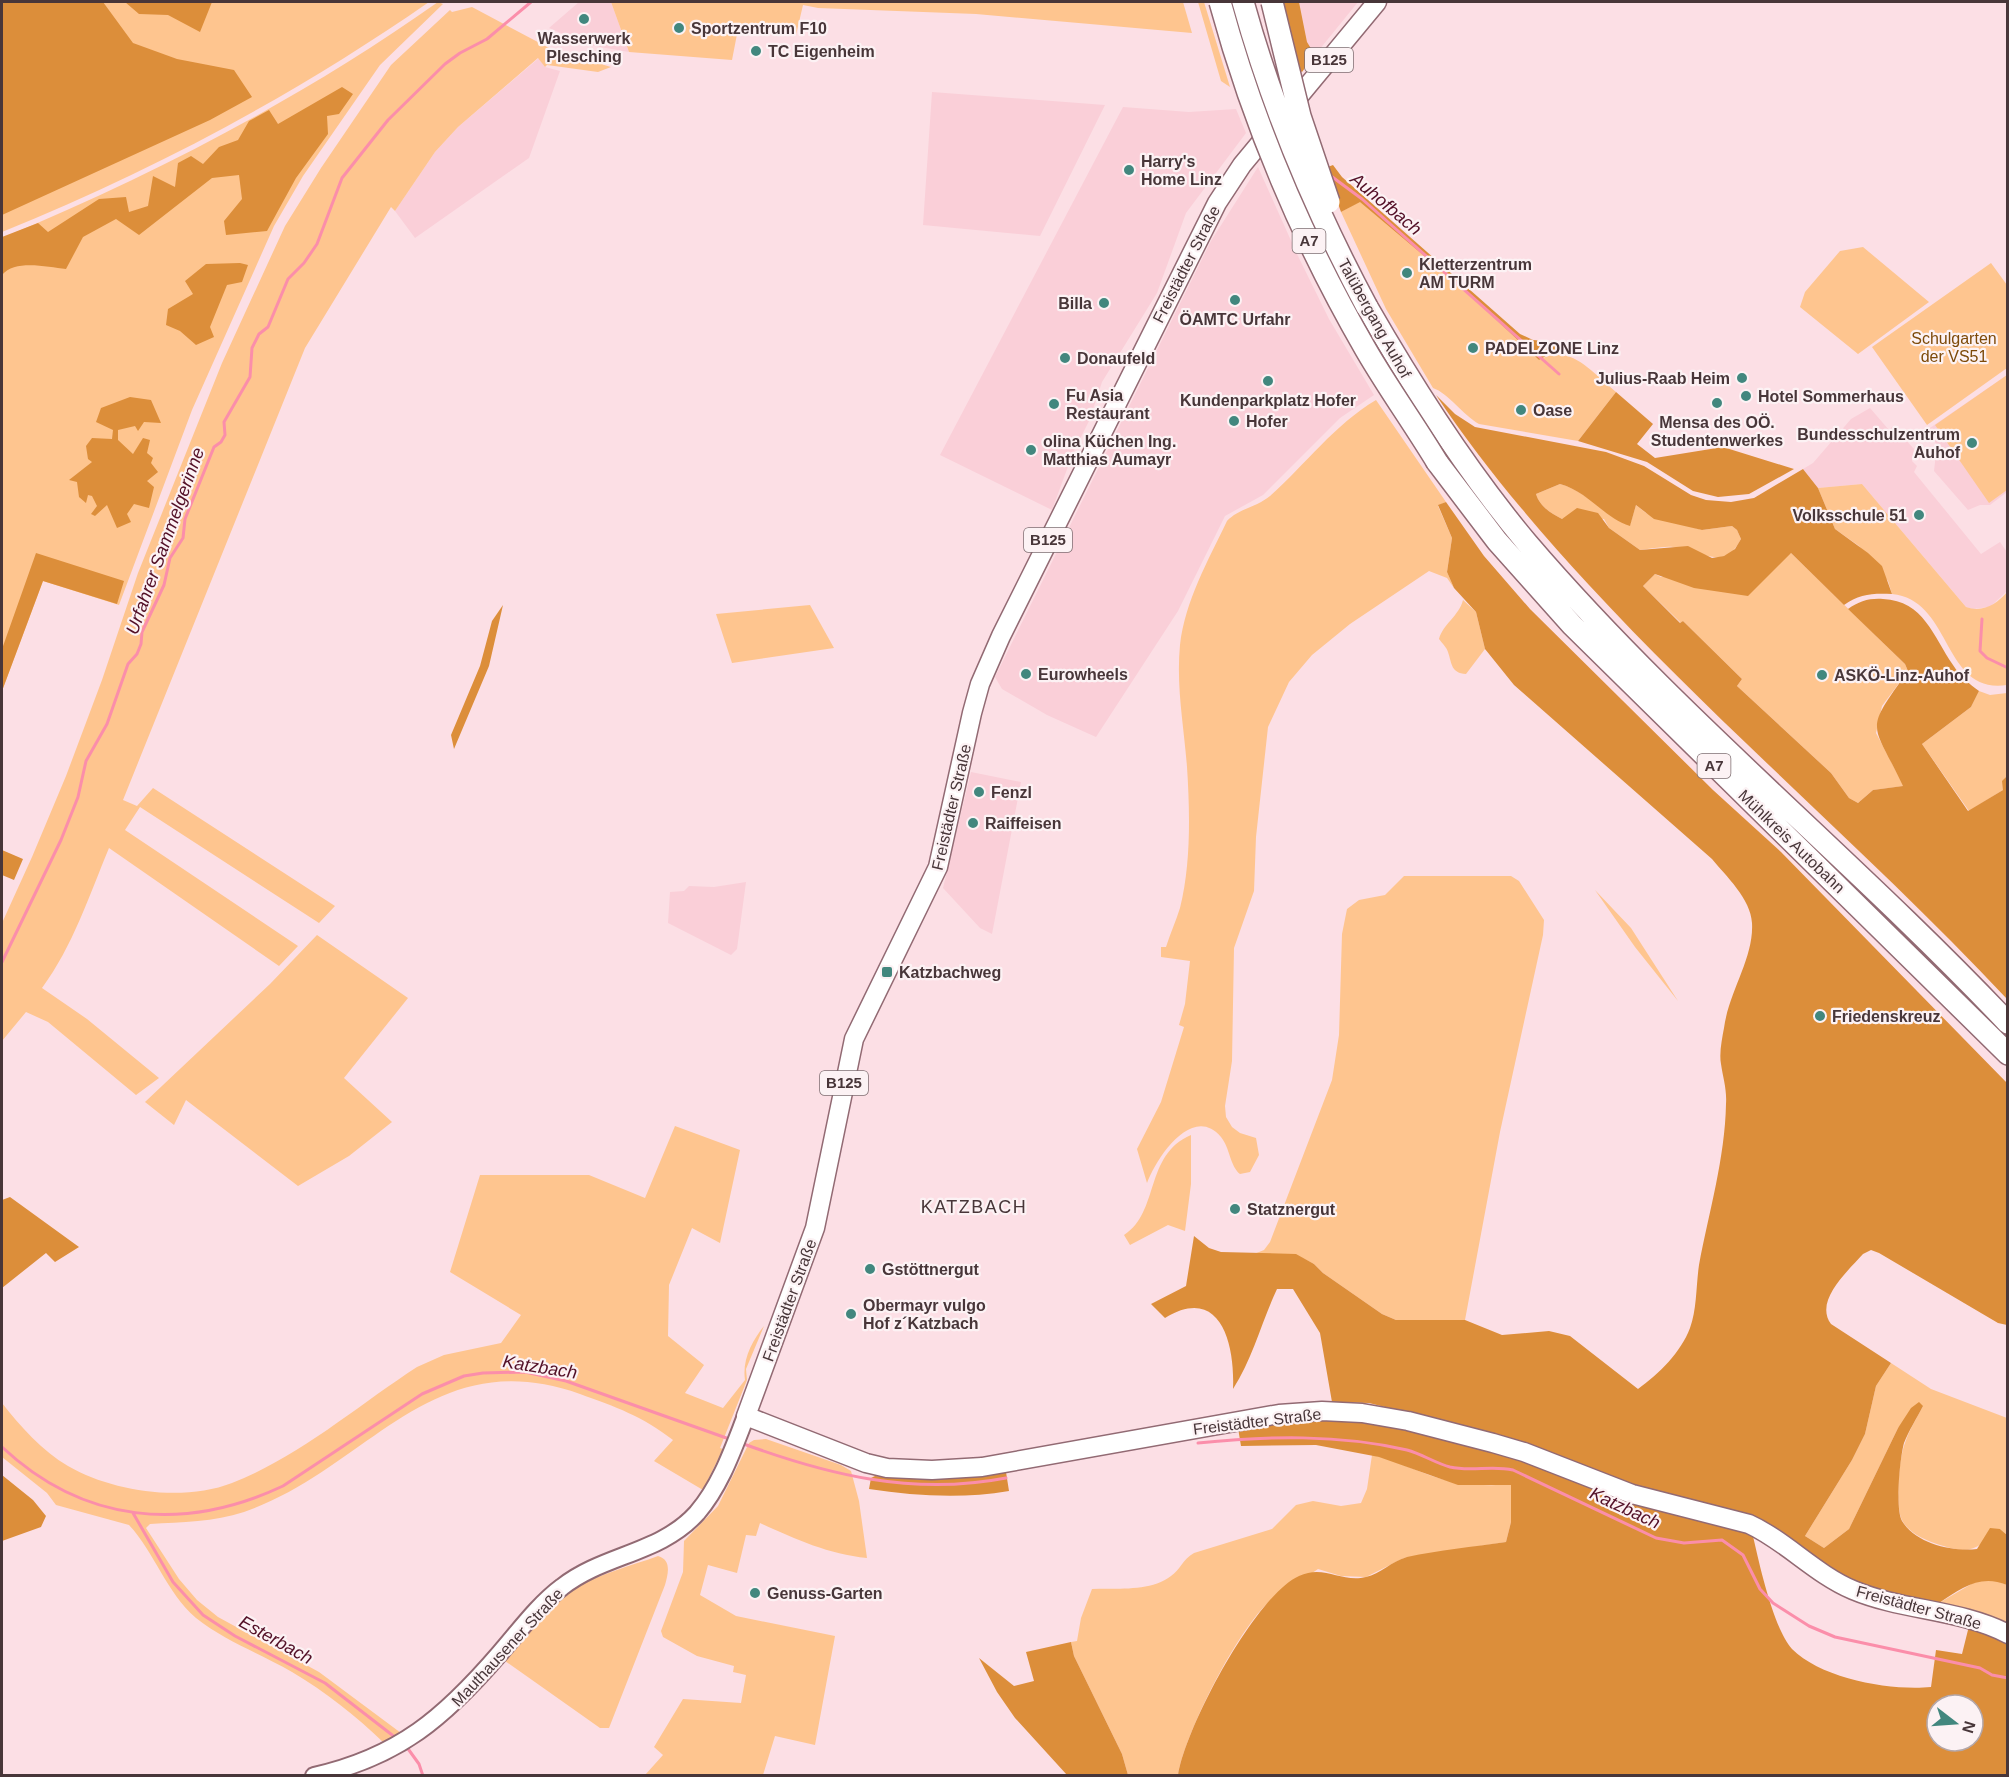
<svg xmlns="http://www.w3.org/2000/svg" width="2009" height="1777" font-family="Helvetica,sans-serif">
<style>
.built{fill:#facfd8}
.green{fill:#fec58f}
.forest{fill:#dc8e3a;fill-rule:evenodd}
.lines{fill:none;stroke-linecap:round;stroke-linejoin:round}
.stream{stroke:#fb8eaa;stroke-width:3}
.secondary-casing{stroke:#926a73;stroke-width:20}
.primary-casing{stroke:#926a73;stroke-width:21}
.motorway-casing{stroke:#926a73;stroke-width:24}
.secondary{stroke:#fff;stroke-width:16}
.primary{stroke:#fff;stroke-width:18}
.motorway{stroke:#fff;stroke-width:21}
.motorway-bridge-casing{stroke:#926a73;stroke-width:24;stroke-linecap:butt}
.motorway-bridge{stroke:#fff;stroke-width:21}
.poi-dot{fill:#42877e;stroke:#fcf2f4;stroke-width:2}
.labels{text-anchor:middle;stroke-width:4.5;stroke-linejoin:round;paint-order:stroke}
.shield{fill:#fcf2f4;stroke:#7e6e71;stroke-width:1.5}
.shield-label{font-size:15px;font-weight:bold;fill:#483639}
.poi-label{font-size:16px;font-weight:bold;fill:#483639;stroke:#fcf2f4;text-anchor:start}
.street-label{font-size:16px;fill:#483639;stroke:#fcf2f4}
.park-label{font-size:16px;fill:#7d4a09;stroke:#fcf2f4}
.water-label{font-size:18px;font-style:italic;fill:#531027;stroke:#fcf2f4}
.neighbourhood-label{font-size:18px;letter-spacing:1.5px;fill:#483639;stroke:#fcf2f4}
</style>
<rect width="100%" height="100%" fill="#fcdfe5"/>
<path class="built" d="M579,2H611L629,52L589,45L549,28Z
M1299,2H1358L1315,55L1307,42Z
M539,58L545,67L560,71L529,158L415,238L395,211L435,152L458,127Z
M932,92L1105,105L1040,236L923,225Z
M1123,107L1189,112L1236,109L1246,133L1186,213L1157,293L1102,382L1089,421L1073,453L1052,510L940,455Z
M1258,167L1297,254L1329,319L1374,395L1340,418L1263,495L1225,516L1178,611L1096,737L1047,715L1002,689L995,677L1211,241Z
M2007,375V492L1990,505H1980L1968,510L1934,471L1937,445L1927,430Z
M1870,408L1889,430L1893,426L1914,449L1912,461L1917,466L1914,472L1981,554L2000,542L2007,552V591L1990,607L1972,609L1966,607L1862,484L1818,488L1803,469L1813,463L1851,419Z
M971,772L1021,782L992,934L980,928L943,888Z
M746,882L737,949L731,955L668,923L670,892L684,891L689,886L714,887Z"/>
<path class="green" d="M2,2H429C295,95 153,171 2,232Z
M438,2L443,4L380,65L303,176L274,226L192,410L119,605L43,581L2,691V238C156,174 302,98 438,2Z
M611,2H1183L1192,33L976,14L818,8L803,5L796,35L739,24L732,60L629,52Z
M1198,2H1204L1230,87L1221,81Z
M472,7L551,49L611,67L598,72L547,65L545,67L538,58L458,127L435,152L395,211L391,207L305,348L123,800L137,806L153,788L335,906L319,923L140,807L125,830L298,946L279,966L109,848C89,896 73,946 42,988L87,1019L159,1078L136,1095L48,1022L26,1012L2,1041V923L32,857L66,776L102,680L138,573L222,363L285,226L321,168L391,65L450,10L452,12Z
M1360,201L1460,286L1539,360C1571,343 1591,372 1616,392L1578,441L1479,424C1463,415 1448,393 1433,388L1386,309L1341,212Z
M1863,247L1929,302L1858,354L1800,307L1805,292L1840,251Z
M1991,263L2007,285V368L1927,425L1872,347Z
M2007,375V490L1989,503L1935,425Z
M1376,400L1446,502L1438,506L1452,538L1447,572L1454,588L1447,578L1429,571L1350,624L1312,655L1289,682L1268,727L1256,837L1254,891L1234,948L1232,1061L1225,1106L1226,1117L1232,1127L1240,1133L1256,1138L1259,1155L1250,1172L1240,1174C1230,1166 1230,1148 1221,1137C1192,1103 1156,1159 1147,1183L1137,1149L1161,1102L1184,1027L1179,1025L1185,1004L1190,961L1161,957V947H1166C1170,934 1176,921 1180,908C1191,864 1190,813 1187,767C1184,726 1176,687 1180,645C1185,601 1208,561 1227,521C1238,509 1257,507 1270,496C1306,464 1334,425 1376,400Z
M1560,484C1590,492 1605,518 1630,525L1636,505L1646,513L1702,530L1732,526L1737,530L1741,539C1723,574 1700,548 1673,547C1663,546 1651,549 1640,550L1609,528L1604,519L1569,516L1562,519C1551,513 1540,507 1536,494Z
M1862,484L1966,607C1983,613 1997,604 2007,592V685C1942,695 1953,600 1892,594L1888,581L1859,546L1835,529L1818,488Z
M1791,553L1905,664L1908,671L1882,706L1876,733L1904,786L1873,790L1858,803L1849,798L1831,773L1737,686L1742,679L1683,621L1681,623L1643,586L1655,574L1661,577Z
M1463,600L1476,612L1485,649L1466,674C1451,673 1452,664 1448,652C1447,648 1442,643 1439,639C1443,624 1459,616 1463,600Z
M810,605L834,648L732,663L716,614Z
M1979,691L1990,695L2007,693V776L2003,781V790L1969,811L1922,744L1971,707Z
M1404,876H1511L1519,881L1544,920L1543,935L1500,1132L1465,1320H1396L1382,1314L1323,1273L1314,1264L1296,1255L1254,1254L1264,1250L1270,1242L1332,1080L1339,1035L1342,934L1347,909L1359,900L1385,895Z
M1595,890L1631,928L1678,1001L1635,947Z
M317,935L408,998L344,1078L392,1122L349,1156L298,1186L186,1100L174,1125L145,1102L270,984Z
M675,1126L740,1150L720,1243L692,1228L669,1285L668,1336L704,1365L685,1393L723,1408L745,1380C742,1360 752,1341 764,1326L746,1369L747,1380L720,1448L723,1449L703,1490L654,1461L673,1440C642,1416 616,1407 580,1394C430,1341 369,1469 244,1512C214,1522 182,1522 150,1524L146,1528L179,1579L197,1600L218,1617L319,1672L401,1733L384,1743C356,1716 326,1692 292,1672C261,1654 225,1641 196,1618C166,1592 155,1553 129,1525L56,1505L47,1493L2,1457V1403C20,1426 42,1451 68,1466C113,1492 183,1502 232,1483C299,1457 357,1406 417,1367L444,1355L501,1343L521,1315L450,1272L480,1175H589L645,1198Z
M1191,1135V1184L1185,1231L1168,1225L1130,1245L1124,1235C1160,1212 1144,1155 1191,1135Z
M1891,1363L1931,1389L2007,1418V1535L2000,1529C1977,1549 1971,1555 1940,1545C1927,1541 1908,1533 1902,1520C1895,1507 1899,1457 1905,1443C1909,1430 1917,1418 1923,1406L1898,1428L1849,1529L1824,1548L1805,1536L1852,1460L1865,1434L1876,1386Z
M766,1439L841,1465L851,1471L859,1501L867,1558C828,1554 795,1539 760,1523L756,1536L746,1535L737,1573L708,1565L700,1595L736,1616L835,1636L815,1745L775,1736L763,1775H645L663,1755L654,1747L683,1699L741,1703L746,1675L733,1672L734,1666L697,1656L663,1637L661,1631L683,1572L684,1541L718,1506L749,1443L754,1440Z
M1372,1455C1392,1459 1410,1468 1429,1475C1453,1484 1486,1487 1511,1484V1522L1506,1542L1404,1558L1366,1577L1341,1576L1318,1569C1303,1580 1285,1589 1271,1600C1238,1628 1185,1733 1178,1775H1128L1122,1754L1074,1656L1071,1642L1077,1641L1081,1618L1092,1589C1117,1588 1150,1592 1171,1576C1180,1570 1183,1559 1194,1553L1272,1529L1296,1505L1313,1501L1341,1506L1361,1503L1367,1489Z
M658,1556C672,1560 668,1574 665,1585L609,1728H600L505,1661C527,1636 548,1606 576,1588C601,1573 631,1566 658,1556Z
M1980,1579L1995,1580L2007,1585V1624L1979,1612L1939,1603Z"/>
<path class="forest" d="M2,2H103L133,43L177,59L234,70L252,97L210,120L2,215Z
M125,2H212L200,32L168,15L139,14Z
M1280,2H1299L1307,42L1315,55L1302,72L1294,67Z
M342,87L353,94L339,114L327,116L328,134L296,178L267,231L226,235L224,221L242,199L239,175L212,178L139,235L116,219L83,237L66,269C47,267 15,259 2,275V237L38,223L48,232L99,199L126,197L129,212L148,206L153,176L175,187L178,163L191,156L203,164L219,147L238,140L249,121L269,110L278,124Z
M1333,165L1342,177L1520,334L1533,340L1557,342L1561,353H1551L1539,360L1460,286L1360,202L1341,212L1325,168Z
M240,263L248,265L242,282L227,285L210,327L214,337L196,345L180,331L166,325L168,309L193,294L185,281L206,264Z
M1616,392L1653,424L1637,444L1655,458L1723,447L1794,469L1749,494L1718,497L1693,491L1647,462L1578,441Z
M1436,395L1455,414L1475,427L1606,452L1644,466L1691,495L1706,500L1731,502L1754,498L1803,469L1818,488L1835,529L1868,553L1882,566L1892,594C1873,593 1859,594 1844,605L1791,553L1748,596L1694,588L1655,574L1643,586L1680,623L1683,621L1742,679L1737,686L1831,773L1849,798L1858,803L1873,790L1903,786C1872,720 1863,734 1908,671L1905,664L1848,609C1859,601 1870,598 1883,599C1924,601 1933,636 1953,665C1960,676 1969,684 1979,691L1971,707L1922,744L1968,811L2003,790L2002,781L2007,776V999C1873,856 1722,729 1589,585C1534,525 1481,463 1436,395ZM1560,484C1589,492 1604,518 1630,526L1636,505L1654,519L1702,530L1732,526L1737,530L1741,539L1735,549L1724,556L1712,558L1688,546L1640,550L1609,528L1598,513L1577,508L1562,519C1551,513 1540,507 1536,494Z
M130,397L151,400L161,423L144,422L138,431L135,426L118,430V440L133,454L143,438L150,440L147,453L153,458L151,463L158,472L147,481L154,487L149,508L134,504L127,514L131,522L117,528L107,505L95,516L91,514L97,506L92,496L88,495L86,503L79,497L77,482L69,480L92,462L88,459L86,446L92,438L112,439L113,430L96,422L101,408Z
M1446,502L1484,556L1530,609L1713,790L1781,852L2007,1083V1325L1998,1323L1879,1253L1871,1250L1863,1254C1847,1272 1814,1301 1831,1324L1891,1363L1876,1386L1865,1434L1852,1460L1805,1536L1824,1548L1849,1529L1898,1428L1911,1408L1919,1402L1923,1406C1917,1418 1909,1430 1904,1443C1900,1457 1895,1509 1902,1521C1916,1544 1953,1552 1977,1549L1990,1528L2000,1529L2007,1535V1585C1980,1574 1962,1588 1939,1603L1889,1594L1854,1582L1833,1570L1780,1530L1742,1513L1650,1491L1517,1440L1369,1403L1332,1402L1320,1333L1293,1289H1277C1261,1323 1253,1358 1233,1389C1235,1345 1221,1284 1165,1318L1151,1304L1186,1286L1194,1236L1209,1248L1221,1252L1296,1254L1314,1264L1323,1273L1382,1314L1396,1320H1465L1502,1335L1549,1331L1570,1336L1638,1389C1659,1374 1681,1352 1690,1328C1697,1309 1696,1285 1699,1265C1709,1212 1725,1158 1726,1104C1727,1089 1723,1078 1721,1064C1719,1053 1722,1039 1724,1028C1729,991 1754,958 1752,923C1751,899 1726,876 1712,859L1514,685L1485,649L1476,612L1454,588L1447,572L1452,538L1438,505Z
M36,553L124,581L117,604L43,581L2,691V649Z
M503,605L489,666L454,749L451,735L480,666L492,621Z
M2,850L23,859L14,880L2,875Z
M10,1197L79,1247L55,1262L46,1253L2,1288V1200Z
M1317,1419H1352L1429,1431L1736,1526L1753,1536C1759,1563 1774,1630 1792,1649C1822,1679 1891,1691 1931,1687L1936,1650L1962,1654L1969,1626L2007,1641V1775L1178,1776C1185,1728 1255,1596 1299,1576C1324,1564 1341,1583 1366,1577C1380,1574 1392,1561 1407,1557C1439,1550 1473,1547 1506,1542L1511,1522V1485H1458L1379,1457L1316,1445L1241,1446L1238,1428ZM1937,1705H1973V1741H1937Z
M1006,1472L1009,1491C962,1499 916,1496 869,1489L871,1478L875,1476L928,1480Z
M2,1475L33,1500L46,1516L41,1527L2,1541Z
M1071,1642L1074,1656L1122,1754L1128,1775H1067L1015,1718L997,1692L979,1658L1014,1686L1034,1681L1026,1652Z"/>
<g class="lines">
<path class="stream" d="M1331,176L1362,199L1559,374
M1982,619L1980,651L1987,658L2008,668
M2,962L61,840L78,797L86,761L107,724L128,664L137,654L141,644L142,632L164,585L170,558L183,538L185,519L214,447L221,442L225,435L224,422L250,377L252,348L259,334L268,327L288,279L304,263L317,244L342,178L388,120L445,64L460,53L487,39L531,2
M741,1443C828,1475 913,1496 1006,1478
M1198,1443C1267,1436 1339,1434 1407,1450C1422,1454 1435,1463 1450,1467C1471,1472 1492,1465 1513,1470L1656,1538L1684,1543L1722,1540L1743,1555L1760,1589L1773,1603L1809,1626L1835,1637L1980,1668L1992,1675L2008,1678
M2,1447C83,1523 183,1533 283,1486L422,1394L464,1376L483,1373L525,1372L566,1381L732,1440
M133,1513L173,1582L203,1615L235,1636L325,1683L396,1738
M406,1746L419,1764L423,1776"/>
<defs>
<path id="secondary" d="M314,1776C399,1757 445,1717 500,1653C520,1630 538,1605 562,1587C604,1554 660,1554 697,1513C721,1485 733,1449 746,1416"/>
<path id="primary" d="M1377,2L1242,165L1217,203L1001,636L980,684L972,713L938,867L854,1039L815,1228L746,1416L866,1463L887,1468L932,1470L982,1467L1279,1414L1322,1411L1362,1413L1408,1421L1493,1443L1524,1452L1632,1494L1749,1524C1786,1541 1815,1574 1853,1590C1903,1611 1960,1609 2008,1634"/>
<path id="motorway" d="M1367,307C1414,389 1466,470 1527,543C1674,715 1852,858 2008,1023
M1437,462L1497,541L1572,625L2008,1054"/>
</defs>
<use href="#secondary" class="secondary-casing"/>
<use href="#primary" class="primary-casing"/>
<use href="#motorway" class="motorway-casing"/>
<use href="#secondary" class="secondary"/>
<use href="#primary" class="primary"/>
<use href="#motorway" class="motorway"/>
<defs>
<path id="motorway-bridge" d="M1220,2C1253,123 1303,241 1366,350C1388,388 1414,424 1437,462
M1243,2C1272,107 1315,210 1367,307
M1272,2L1300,116L1329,202"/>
</defs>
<use href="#motorway-bridge" class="motorway-bridge-casing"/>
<use href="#motorway-bridge" class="motorway-bridge"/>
</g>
<g class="poi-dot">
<circle cx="584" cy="19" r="6"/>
<circle cx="679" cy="28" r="6"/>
<circle cx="756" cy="51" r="6"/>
<circle cx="1129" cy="170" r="6"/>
<circle cx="1407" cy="273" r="6"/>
<circle cx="1235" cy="300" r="6"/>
<circle cx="1104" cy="303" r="6"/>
<circle cx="1473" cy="348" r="6"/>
<circle cx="1065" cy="358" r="6"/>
<circle cx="1742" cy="378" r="6"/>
<circle cx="1268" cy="381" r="6"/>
<circle cx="1746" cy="396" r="6"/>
<circle cx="1717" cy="403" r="6"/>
<circle cx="1054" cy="404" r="6"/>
<circle cx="1521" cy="410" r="6"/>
<circle cx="1234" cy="421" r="6"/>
<circle cx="1972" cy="443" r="6"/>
<circle cx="1031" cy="450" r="6"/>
<circle cx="1919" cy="515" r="6"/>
<circle cx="1026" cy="674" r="6"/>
<circle cx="1822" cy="675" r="6"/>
<circle cx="979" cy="792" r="6"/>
<circle cx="973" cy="823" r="6"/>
<rect x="881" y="966" width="12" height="12" rx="3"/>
<circle cx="1820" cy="1016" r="6"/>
<circle cx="1235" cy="1209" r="6"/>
<circle cx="870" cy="1269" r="6"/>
<circle cx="851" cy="1314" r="6"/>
<circle cx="755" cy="1593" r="6"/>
</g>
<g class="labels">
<g class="shield">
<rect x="1305" y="48" width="48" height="24" rx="4.5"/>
<rect x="1292.5" y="229" width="33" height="24" rx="4.5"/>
<rect x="1024" y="528" width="48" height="24" rx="4.5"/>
<rect x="1697.5" y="754" width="33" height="24" rx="4.5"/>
<rect x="820" y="1071" width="48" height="24" rx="4.5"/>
</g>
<g class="shield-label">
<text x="1329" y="65">B125</text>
<text x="1309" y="246">A7</text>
<text x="1048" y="545">B125</text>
<text x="1714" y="771">A7</text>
<text x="844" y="1088">B125</text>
</g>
<g class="poi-label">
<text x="691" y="34">Sportzentrum F10</text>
<text x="584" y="44" text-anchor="middle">Wasserwerk<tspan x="584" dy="18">Plesching</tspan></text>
<text x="768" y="57">TC Eigenheim</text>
<text x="1141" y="167">Harry's<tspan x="1141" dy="18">Home Linz</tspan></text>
<text x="1419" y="270">Kletterzentrum<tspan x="1419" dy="18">AM TURM</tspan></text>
<text x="1092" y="309" text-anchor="end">Billa</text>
<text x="1235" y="325" text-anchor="middle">ÖAMTC Urfahr</text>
<text x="1485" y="354">PADELZONE Linz</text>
<text x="1077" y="364">Donaufeld</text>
<text x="1730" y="384" text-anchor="end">Julius-Raab Heim</text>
<text x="1066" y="401">Fu Asia<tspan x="1066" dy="18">Restaurant</tspan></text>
<text x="1758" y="402">Hotel Sommerhaus</text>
<text x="1268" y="406" text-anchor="middle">Kundenparkplatz Hofer</text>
<text x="1533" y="416">Oase</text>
<text x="1246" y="427">Hofer</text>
<text x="1717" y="428" text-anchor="middle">Mensa des OÖ.<tspan x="1717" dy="18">Studentenwerkes</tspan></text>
<text x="1960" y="440" text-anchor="end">Bundesschulzentrum<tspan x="1960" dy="18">Auhof</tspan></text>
<text x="1043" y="447">olina Küchen Ing.<tspan x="1043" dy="18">Matthias Aumayr</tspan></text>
<text x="1907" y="521" text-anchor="end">Volksschule 51</text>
<text x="1038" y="680">Eurowheels</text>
<text x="1834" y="681">ASKÖ-Linz-Auhof</text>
<text x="991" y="798">Fenzl</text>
<text x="985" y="829">Raiffeisen</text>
<text x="899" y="978">Katzbachweg</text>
<text x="1832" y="1022">Friedenskreuz</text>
<text x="1247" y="1215">Statznergut</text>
<text x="882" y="1275">Gstöttnergut</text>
<text x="863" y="1311">Obermayr vulgo<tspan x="863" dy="18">Hof z´Katzbach</tspan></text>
<text x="767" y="1599">Genuss-Garten</text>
</g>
<g class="street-label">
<text transform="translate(1186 264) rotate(-63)" y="6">Freistädter Straße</text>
<text transform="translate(1375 318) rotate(61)" y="6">Talübergang Auhof</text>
<text transform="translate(951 807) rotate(-77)" y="6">Freistädter Straße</text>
<text transform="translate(1792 841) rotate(44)" y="6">Mühlkreis Autobahn</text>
<text transform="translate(789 1300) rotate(-70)" y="6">Freistädter Straße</text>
<text transform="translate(1257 1421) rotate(-7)" y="6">Freistädter Straße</text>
<text transform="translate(1919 1607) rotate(15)" y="6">Freistädter Straße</text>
<text transform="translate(507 1647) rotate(-47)" y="6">Mauthausener Straße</text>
</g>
<g class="park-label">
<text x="1954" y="344">Schulgarten<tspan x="1954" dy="18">der VS51</tspan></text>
</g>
<g class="water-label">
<text transform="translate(1386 204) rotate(40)" y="6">Auhofbach</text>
<text transform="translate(165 541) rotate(-70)" y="6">Urfahrer Sammelgerinne</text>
<text transform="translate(540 1367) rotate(9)" y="6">Katzbach</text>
<text transform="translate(1625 1508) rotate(25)" y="6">Katzbach</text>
<text transform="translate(276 1640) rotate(29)" y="6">Esterbach</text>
</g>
<g class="neighbourhood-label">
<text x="974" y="1213">KATZBACH</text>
</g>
</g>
<rect width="2009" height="1777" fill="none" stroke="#483639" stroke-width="6"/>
<g transform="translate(1955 1723) rotate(107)"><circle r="28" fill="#fcf2f4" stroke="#b4a7a9" stroke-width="1.5"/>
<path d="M0-4.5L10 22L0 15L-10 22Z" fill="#42877e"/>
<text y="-9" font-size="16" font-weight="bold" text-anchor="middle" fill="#483639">N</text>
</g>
</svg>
